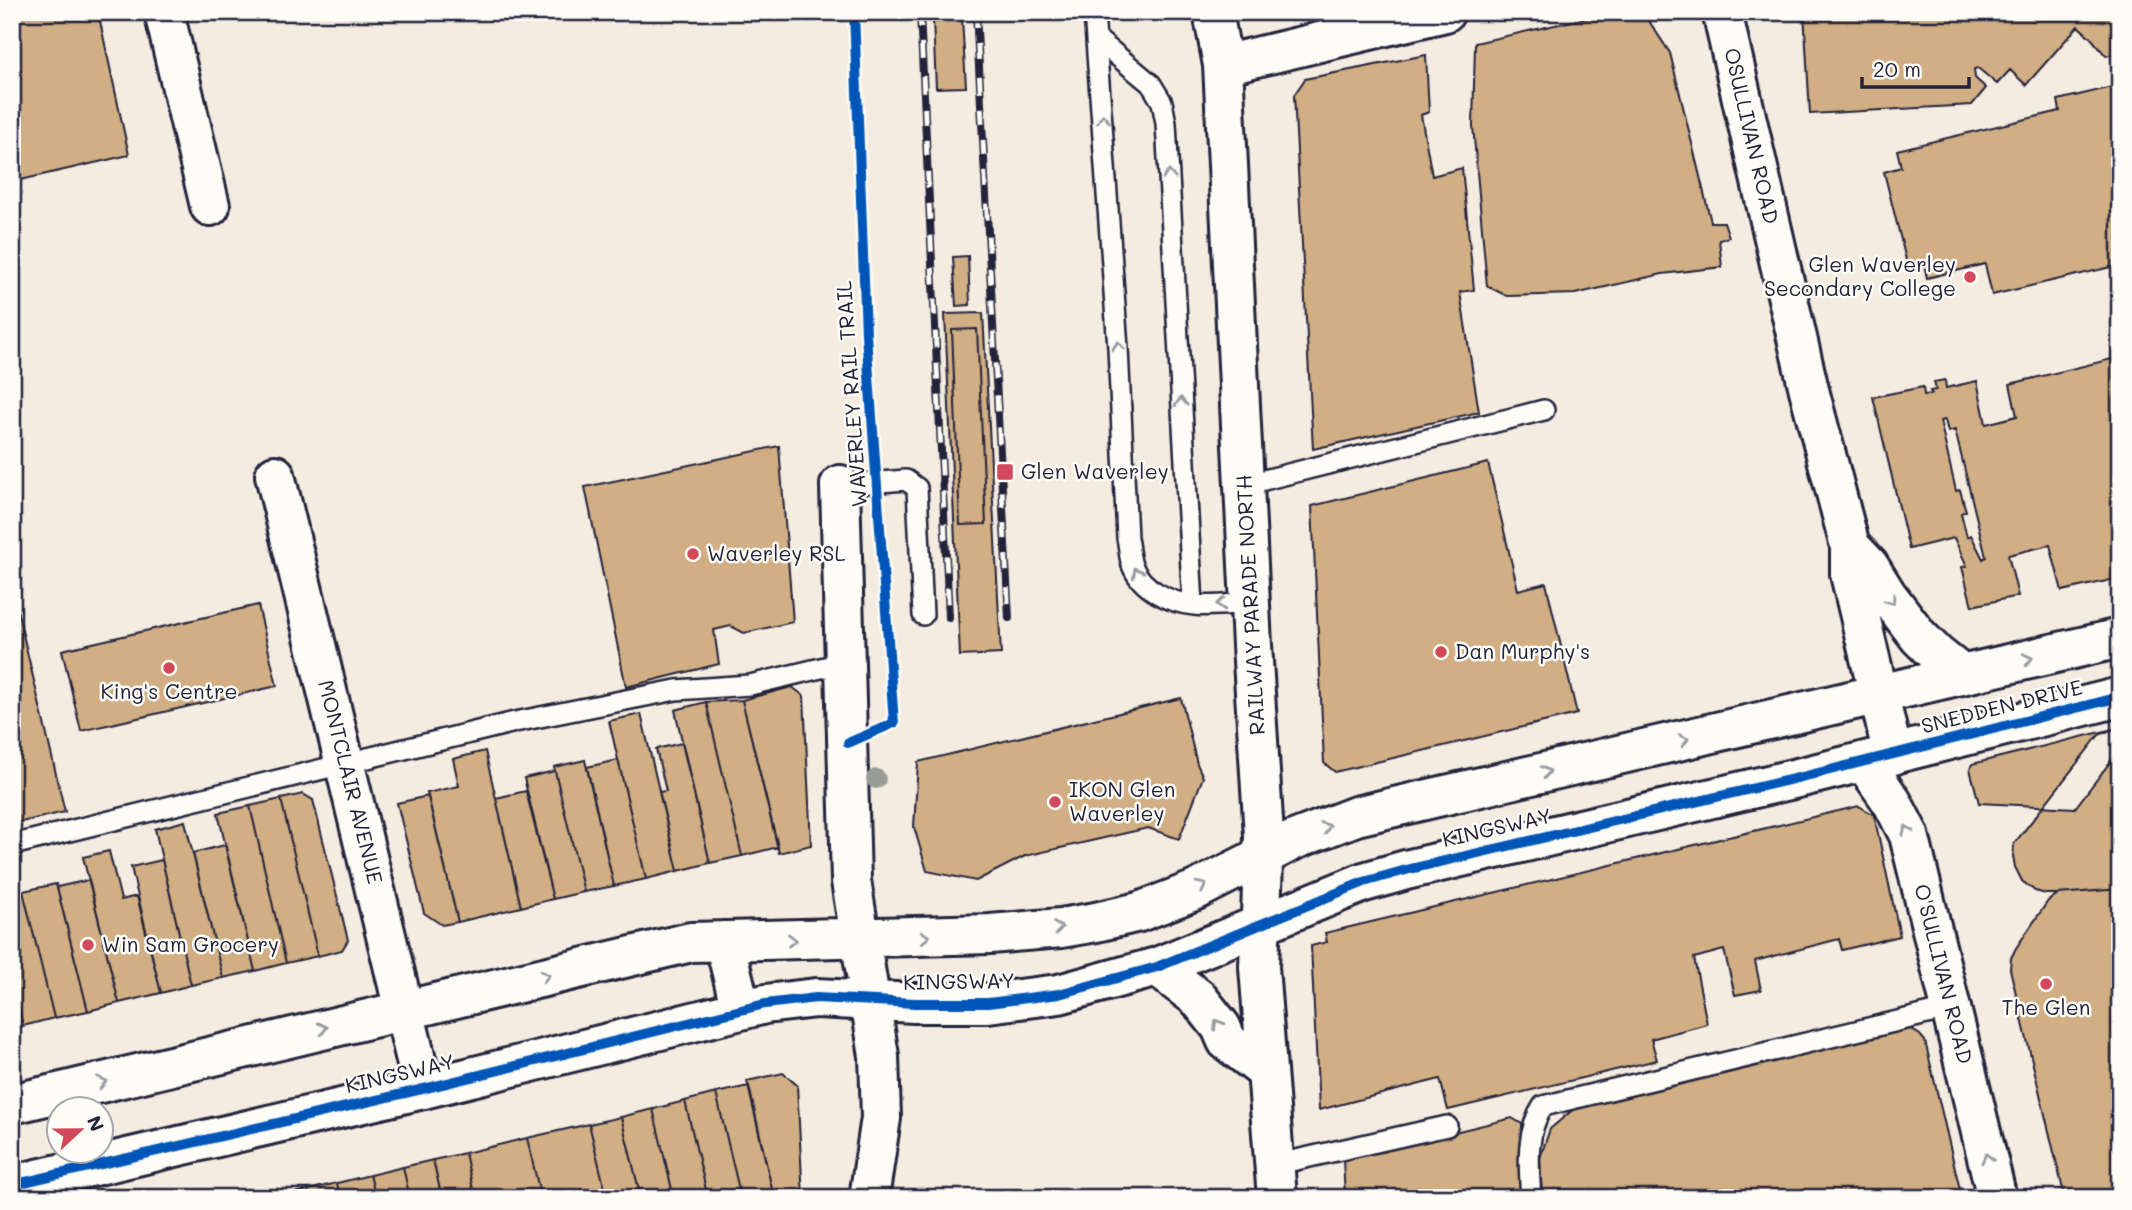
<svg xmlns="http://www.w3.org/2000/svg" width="2132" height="1210" font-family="Mali,sans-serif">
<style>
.building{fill:#d1ae83;stroke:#22223b;stroke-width:2;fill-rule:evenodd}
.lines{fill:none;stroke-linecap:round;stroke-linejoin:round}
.lane-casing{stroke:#22223b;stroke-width:24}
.street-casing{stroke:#22223b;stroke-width:44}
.secondary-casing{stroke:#22223b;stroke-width:44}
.lane{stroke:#fdfcf7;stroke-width:19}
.street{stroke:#fdfcf7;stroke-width:38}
.secondary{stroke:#fdfcf7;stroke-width:38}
.rail-casing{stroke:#22223b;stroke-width:8}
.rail{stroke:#fdfcf7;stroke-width:5;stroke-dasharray:16;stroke-linecap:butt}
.cycleway-casing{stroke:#fdfcf7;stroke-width:15}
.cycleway{stroke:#0057b8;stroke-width:10}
.tree{fill:#989c96}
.oneway{stroke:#9a9aa2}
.poi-dot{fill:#d1495b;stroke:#fdfcf7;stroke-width:2.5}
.labels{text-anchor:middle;stroke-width:5;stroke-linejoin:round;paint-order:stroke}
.street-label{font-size:21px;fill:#22223b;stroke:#fdfcf7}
.poi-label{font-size:21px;fill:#22223b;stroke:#fdfcf7;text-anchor:start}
</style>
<rect width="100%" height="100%" fill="#f4ece0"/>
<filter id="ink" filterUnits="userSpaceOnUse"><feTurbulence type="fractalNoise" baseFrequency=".0143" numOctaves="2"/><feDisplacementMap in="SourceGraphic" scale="14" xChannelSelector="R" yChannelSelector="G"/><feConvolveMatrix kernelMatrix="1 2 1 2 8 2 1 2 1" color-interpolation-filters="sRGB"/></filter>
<g filter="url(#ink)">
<path class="building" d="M12,12H98L129,155L12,182Z
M1613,12H1643L1670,53L1711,222H1724L1729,237L1719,240L1722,267L1662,274L1575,294L1507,296L1487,286L1473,126L1475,43Z
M1804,12H2120V53L2106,56L2091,38L2078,26L2026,85L2010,70L1997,84L1978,68L1974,69L1975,78L1986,88L1972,105L1810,114Z
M962,18L966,87L936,88L933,20Z
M1426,55L1429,112L1421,115L1432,176L1462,168L1474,290L1460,292L1479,412L1313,449L1294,95L1305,79Z
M2120,85V265L1992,295L1985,264L1927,278L1923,260L1907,264L1884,172L1901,167L1897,150L2060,111L2058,100Z
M968,256L970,305L956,306L953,257Z
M983,313L1001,654L960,656L945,314ZM977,329L986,524L960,525L952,330Z
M977,329L986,524L960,525L952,330Z
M2120,357V578L2062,591L2050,545L2008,555L2018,596L1972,606L1962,567L1967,566L1954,538L1909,549L1873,397L1923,387L1924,395L1932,394L1930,391L1936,390L1934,382L1945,380L1946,388L1977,381L1986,424L2017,416L2010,384ZM1945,420L1948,432L1955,430L1986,557L1983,559L1971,535L1967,537L1961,513L1966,511L1960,490L1956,491L1940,421Z
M779,446L793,622L744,633L731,626L714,630L719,664L626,687L585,487Z
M1488,463L1518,590L1546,583L1577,714L1335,772L1324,763L1312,506Z
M12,588L65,812L12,824Z
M258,605L277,686L81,731L62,650Z
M792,687L804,696L811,845L779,853L742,700Z
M1181,698L1197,764L1203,777L1179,839L1148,828L1025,856L976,881L927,871L914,827L918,762Z
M742,700L778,847L742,856L706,702Z
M706,702L742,856L710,863L675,710Z
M641,714L678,871L646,879L609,721Z
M2120,726V889L2058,894H2046L2035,891L2022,881L2015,867L2013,856L2014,844L2099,735Z
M2113,729L2118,733L2120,749L2075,808L1979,803L1970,769L1972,764Z
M682,743L710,863L678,871L659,792L666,791L656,749Z
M485,751L521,907L458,922L427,793L459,786L453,759Z
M585,760L614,886L584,892L554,767Z
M618,760L646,879L614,886L587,767Z
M555,771L584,892L553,899L524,778Z
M526,791L553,899L521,907L496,798Z
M303,794L313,800L348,940L342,950L318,956L281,799Z
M428,796L458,922L442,925L424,913L397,803Z
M281,799L318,956L286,963L250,806Z
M250,806L286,963L255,971L218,813Z
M1859,806L1874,815L1900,936L1842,950L1839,939L1755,961L1761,990L1735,995L1724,950L1694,958L1707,1024L1651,1039L1657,1060L1448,1110L1440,1079L1319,1110L1311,946L1327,942L1325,933Z
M185,821L223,978L191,985L155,829Z
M225,845L255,971L223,978L193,853Z
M109,851L121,900L137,896L161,993L119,1003L83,857Z
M162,860L191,985L161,993L131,867Z
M89,880L119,1003L88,1011L57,887Z
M56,884L88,1011L54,1018L23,891Z
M2120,889V1198H2065L2010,969L2011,958L2016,948L2048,901L2058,894Z
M23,891L54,1018L23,1026L12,979V894Z
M12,979L23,1026L12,1029Z
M1909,1028L1920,1035L1925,1041L1962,1198H1542L1540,1158L1550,1129L1576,1107Z
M783,1073L797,1085L803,1198H774L747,1081Z
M749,1086L774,1198H741L716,1093Z
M716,1093L741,1198H708L685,1101Z
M685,1101L708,1198H674L653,1109Z
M653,1109L674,1198H641L621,1117Z
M621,1117L641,1198H607L589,1124Z
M1512,1118L1522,1124L1525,1198H1345L1343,1159Z
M589,1124L607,1198H541L527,1138Z
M527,1138L541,1198H475L465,1153Z
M465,1153L475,1198H442L433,1160Z
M433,1160L442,1198H410L403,1167Z
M403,1167L410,1198H376L370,1175Z
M370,1175L376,1198H340L337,1183Z
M337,1183L340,1198H310L308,1190Z
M308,1190L310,1198L277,1197Z"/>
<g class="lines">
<defs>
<path id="lane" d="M1094,12L1118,348L1127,538C1129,546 1129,557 1132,565C1141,589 1170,603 1194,605C1212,607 1232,604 1250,603
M1097,39L1151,84L1162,102L1166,123L1193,605
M840,485L906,480L917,488L923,615
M1244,485L1544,410
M12,845L515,722L676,690L750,685L846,662
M1274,1165L1447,1126
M1531,1198C1529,1167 1525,1133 1543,1106L1952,1008"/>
<path id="street" d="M164,12L210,206
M1213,12L1223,65L1252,645L1264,836L1259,967L1277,1198
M1722,12L1809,390L1850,546V574L1893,755
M1223,65L1445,12
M275,475L423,1089
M1850,546L1869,566L1887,595L1919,637L1937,655L1961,674
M1864,762L1892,802L1909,835L1997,1198
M869,1198L881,1118L879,1056L870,999"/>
<path id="secondary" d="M840,485L851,881L870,999
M724,941L741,1010
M1157,967L1198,998L1221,1027L1227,1041L1266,1071
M12,1104L691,942L990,934L1061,928L1096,922L1139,912L1196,890L1294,840L1356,816L2120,638
M12,1185L423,1089L765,1004L816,998L915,1003H988L1059,994L1157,967L1364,882L1406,870L1806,776L2120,697"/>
</defs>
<use href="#lane" class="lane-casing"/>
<use href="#street" class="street-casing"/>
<use href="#secondary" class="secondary-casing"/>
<use href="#lane" class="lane"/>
<use href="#street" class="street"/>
<use href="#secondary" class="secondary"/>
<defs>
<path id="rail" d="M920,12L949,618
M976,12L1009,618"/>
</defs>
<use href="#rail" class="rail-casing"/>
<use href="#rail" class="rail"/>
<defs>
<path id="cycleway" d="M848,743L894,723L866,334L854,12
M12,1185L423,1089L765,1004L816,998L915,1003H988L1059,994L1157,967L1364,882L1406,870L1806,776L2120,697"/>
</defs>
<use href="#cycleway" class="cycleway-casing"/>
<use href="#cycleway" class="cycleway"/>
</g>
<circle class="tree" cx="876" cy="779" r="10"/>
<defs><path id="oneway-chevron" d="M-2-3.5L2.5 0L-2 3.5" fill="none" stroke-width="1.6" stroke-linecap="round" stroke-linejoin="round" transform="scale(1.75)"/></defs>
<g class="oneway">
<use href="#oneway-chevron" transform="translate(1103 119) rotate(-94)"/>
<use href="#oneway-chevron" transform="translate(1169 175) rotate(-93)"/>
<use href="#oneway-chevron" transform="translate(1118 346) rotate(-94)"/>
<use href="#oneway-chevron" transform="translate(1181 402) rotate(-93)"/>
<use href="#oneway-chevron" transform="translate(1137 572) rotate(-119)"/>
<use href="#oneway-chevron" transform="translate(1891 600) rotate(54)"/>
<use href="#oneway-chevron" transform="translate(1221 604) rotate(178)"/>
<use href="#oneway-chevron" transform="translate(2028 659) rotate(-13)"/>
<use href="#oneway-chevron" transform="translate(1684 740) rotate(-13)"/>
<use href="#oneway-chevron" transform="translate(1546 772) rotate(-13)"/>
<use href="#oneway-chevron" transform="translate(1326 827) rotate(-22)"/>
<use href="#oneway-chevron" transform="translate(1907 830) rotate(-111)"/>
<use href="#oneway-chevron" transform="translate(1202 886) rotate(-27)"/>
<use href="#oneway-chevron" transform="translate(1058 928) rotate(-8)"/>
<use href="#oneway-chevron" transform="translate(925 937) rotate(-2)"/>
<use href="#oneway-chevron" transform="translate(792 940)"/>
<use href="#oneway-chevron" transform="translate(545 976) rotate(-13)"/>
<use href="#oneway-chevron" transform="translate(1218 1024) rotate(-121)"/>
<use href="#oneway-chevron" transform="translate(323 1028) rotate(-14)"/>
<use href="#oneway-chevron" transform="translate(102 1082) rotate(-14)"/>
<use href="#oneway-chevron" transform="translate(1987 1158) rotate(-104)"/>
</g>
</g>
<g class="poi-dot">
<circle cx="1970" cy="277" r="7"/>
<rect x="996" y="463" width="18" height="18" rx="3.5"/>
<circle cx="693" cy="554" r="7"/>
<circle cx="1441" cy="652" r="7"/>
<circle cx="169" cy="668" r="7"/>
<circle cx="1055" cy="802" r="7"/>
<circle cx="88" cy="945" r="7"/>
<circle cx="2046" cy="984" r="7"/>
</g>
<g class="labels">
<g class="street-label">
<text transform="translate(1751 136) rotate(77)" y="7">OSULLIVAN ROAD</text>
<text transform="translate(852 394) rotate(-94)" y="7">WAVERLEY RAIL TRAIL</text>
<text transform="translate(1251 605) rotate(-93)" y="7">RAILWAY PARADE NORTH</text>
<text transform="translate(2002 707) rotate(-14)" y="7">SNEDDEN DRIVE</text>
<text transform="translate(350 782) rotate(76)" y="7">MONTCLAIR AVENUE</text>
<text transform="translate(1497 828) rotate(-13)" y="7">KINGSWAY</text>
<text transform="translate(1943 974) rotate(76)" y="7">O'SULLIVAN ROAD</text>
<text transform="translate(959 982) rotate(-1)" y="7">KINGSWAY</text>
<text transform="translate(400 1074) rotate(-13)" y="7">KINGSWAY</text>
</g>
<g class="poi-label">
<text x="1956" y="272" text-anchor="end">Glen Waverley<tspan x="1956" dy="24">Secondary College</tspan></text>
<text x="1021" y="479">Glen Waverley</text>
<text x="707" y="561">Waverley RSL</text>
<text x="1455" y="659">Dan Murphy's</text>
<text x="169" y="699" text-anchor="middle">King's Centre</text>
<text x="1069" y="797">IKON Glen<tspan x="1069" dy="24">Waverley</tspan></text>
<text x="102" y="952">Win Sam Grocery</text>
<text x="2046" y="1015" text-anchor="middle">The Glen</text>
</g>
</g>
<rect width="2132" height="1210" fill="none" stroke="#fdfcf7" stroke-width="42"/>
<rect x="21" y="21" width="2090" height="1168" fill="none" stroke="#22223b" stroke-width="2.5" filter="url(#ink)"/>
<g transform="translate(80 1130) rotate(68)"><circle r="33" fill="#fdfcf7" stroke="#a5a5ac" stroke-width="2"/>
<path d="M0-5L12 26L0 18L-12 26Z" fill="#d1495b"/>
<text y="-10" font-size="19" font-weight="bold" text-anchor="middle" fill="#22223b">N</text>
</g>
<path d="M1862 77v10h107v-10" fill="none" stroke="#22223b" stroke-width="3.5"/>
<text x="1873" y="77" font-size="21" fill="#22223b" stroke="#fdfcf7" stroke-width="5" paint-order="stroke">20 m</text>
</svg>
